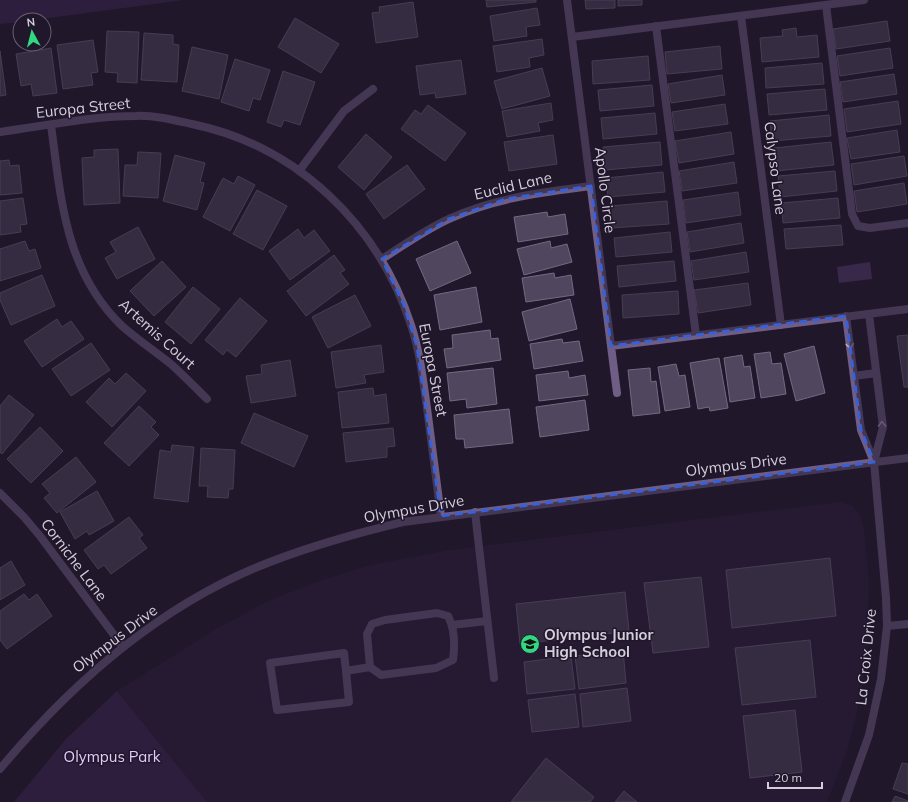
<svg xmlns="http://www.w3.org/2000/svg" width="908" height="802" font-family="Mulish,sans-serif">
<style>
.built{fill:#2a1d38}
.green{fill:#3a2650}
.water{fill:#553e70}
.building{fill:#50465e;stroke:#746983}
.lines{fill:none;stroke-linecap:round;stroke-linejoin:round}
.service{stroke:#6f5d85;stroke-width:8}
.minor{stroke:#6f5d85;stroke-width:8}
.tertiary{stroke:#6f5d85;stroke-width:8}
.oneway{stroke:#b6acc2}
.marked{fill:none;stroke:#3861d9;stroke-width:3;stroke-dasharray:8 5;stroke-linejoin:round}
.labels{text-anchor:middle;stroke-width:3;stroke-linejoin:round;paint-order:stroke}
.street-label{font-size:15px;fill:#d4cedc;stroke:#20172b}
.poi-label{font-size:15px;font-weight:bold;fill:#d4cedc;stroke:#20172b;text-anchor:start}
.park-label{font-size:15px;fill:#e0cbfb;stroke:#20172b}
</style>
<rect width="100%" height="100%" fill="#20172b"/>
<path class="built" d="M840,502L853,506L860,515L864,529L869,581L868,630L865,669L859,704L848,748L827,802H207L117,691L216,629L270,600L322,580L371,565L449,550Z"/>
<path class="green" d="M0,0H184L34,20H20V22L0,24Z
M117,691L207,802H14L66,739Z"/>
<path class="water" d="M870,262L872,279L839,283L837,267Z"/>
<path class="building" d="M486,0H536V2L487,7Z
M585,0H615V8L586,9Z
M618,0H642V5L618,6Z
M413,2L418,37L376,43L372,13L380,12L379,7Z
M537,8L540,25L526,27L527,36L494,41L490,16Z
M295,18L339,44L321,73L278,47Z
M887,21L890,41L836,49L833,29Z
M796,28L797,37L817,35L819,57L762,62L760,38L783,36L782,30Z
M107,31L139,32L137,83L117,82L118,73L105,72Z
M144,33L173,35V44L179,45L177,82L141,80Z
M542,39L544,55L529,58L530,67L497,72L493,46Z
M93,40L98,72L91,73L93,85L63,89L57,45Z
M720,46L722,69L667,74L665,52Z
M192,47L228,55L219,99L182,91Z
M51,48L57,93L33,96L31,84L21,86L16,54Z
M890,48L893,68L840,76L837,56Z
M0,51L6,95L0,96Z
M648,56L650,80L593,84L592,61Z
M235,59L270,70L260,100L253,98L249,111L221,102Z
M461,60L466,94L436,98L435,93L420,95L416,66Z
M822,63L824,84L766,88L765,68Z
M542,68L550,96L502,109L494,81Z
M283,71L315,82L300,125L284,120L281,127L267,122Z
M894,74L897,94L843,102L840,82Z
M722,75L725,95L671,103L668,84Z
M652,85L654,106L600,111L598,90Z
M825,89L827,110L769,115L767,94Z
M898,101L901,124L847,132L844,109Z
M551,103L553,120L538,123L540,131L507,137L502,111Z
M725,104L728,124L675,131L672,112Z
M428,105L466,133L445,161L401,129L415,110L421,114Z
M655,113L657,134L603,139L601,118Z
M829,115L831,136L772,141L770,121Z
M897,130L900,152L851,159L847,138Z
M731,132L734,154L679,163L675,141Z
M366,134L392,157L364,190L338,167Z
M553,135L557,164L509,171L504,142Z
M660,142L662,165L605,170L603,147Z
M831,142L834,165L776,171L774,148Z
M118,149L120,203L84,205L82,158L94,157V150Z
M138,152L161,153L158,198L123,196L125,165H137Z
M175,155L205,163L200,182L204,183L197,210L163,201Z
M904,156L907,176L854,185L851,164Z
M9,160L10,166L19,165L22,193L0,195V161Z
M734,162L737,183L682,191L679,171Z
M407,165L425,189L384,219L366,194Z
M835,171L837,191L780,197L778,176Z
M663,172L665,192L608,197L606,178Z
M238,176L255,185L230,231L203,217L223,178L234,184Z
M904,183L907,204L857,212L854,191Z
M257,190L287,206L263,250L233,234Z
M738,192L741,215L686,223L683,200Z
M23,198L27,224L20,225L21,232L0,235V201Z
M838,198L840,218L783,223L781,203Z
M667,201L669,224L611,228L610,206Z
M547,212L548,217L565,214L568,234L518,242L514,217Z
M741,223L744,243L690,252L687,232Z
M841,225L843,245L786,249L784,229Z
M138,227L155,259L117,279L105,258L116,252L110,242Z
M298,229L304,238L314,230L330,251L290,280L269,251Z
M670,232L672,252L616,257L614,238Z
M25,241L29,251L35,249L41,268L0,281V249Z
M457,241L471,273L430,291L416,259Z
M550,241L551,248L567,244L572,262L524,275L517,249Z
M746,252L749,272L694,280L691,261Z
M334,255L345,270L340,273L349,284L306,316L287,291Z
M162,261L186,287L154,316L130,291Z
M674,261L676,281L619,287L617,266Z
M554,273L555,278L571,275L574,295L526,302L522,278Z
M42,275L55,306L11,325L0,300V293Z
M748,283L751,305L698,313L694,290Z
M193,287L220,309L191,344L165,322Z
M476,287L482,322L440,330L434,295Z
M678,291L679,314L623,318L622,295Z
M355,295L371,326L328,348L312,317Z
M240,298L267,321L236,357L227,350L223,355L205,340Z
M570,299L577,329L529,341L522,312Z
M57,319L62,327L71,321L84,339L42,367L24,341Z
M490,330L491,339L498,338L501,360L447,368L444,349L453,348L452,335Z
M908,335V387H904L897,336Z
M562,339L563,343L579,341L583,361L534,369L530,344Z
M91,343L110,370L71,396L52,369Z
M381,345L384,372L364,375L366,383L336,388L331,352Z
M814,346L825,393L796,401L784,354Z
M770,352L772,364L781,363L786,394L761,398L754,354Z
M742,355L744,367L750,366L755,398L730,402L724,358Z
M719,358L728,408L710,411L709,407L698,409L690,363Z
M290,360L296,396L251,403L246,376L262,374L261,365Z
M676,364L679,376L685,375L690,407L665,411L658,367Z
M493,368L497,404L467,408L466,399L450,401L447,373Z
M650,368L651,382L656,381L660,413L633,416L628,370Z
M568,371L569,378L585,375L588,395L539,401L536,375Z
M126,373L146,391L112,427L86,402L109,378L115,384Z
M373,388L374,396L386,394L389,423L342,428L338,392Z
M9,395L34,415L2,454L0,452V406Z
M585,400L589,430L540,437L536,407Z
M139,406L156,422L151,427L159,435L129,466L104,443Z
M509,409L513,443L465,448L464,439H456L454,415Z
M254,413L308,436L294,467L241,443Z
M40,427L63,451L31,483L7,459Z
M393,428L395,446L387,447V457L346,462L343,433Z
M172,445L194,447L188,502L154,498L160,450L171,452Z
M201,448L235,450L233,489H229L228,498L207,497L208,486H199Z
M76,457L96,482L57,513L44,498L50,493L42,484Z
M97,491L114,521L89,535L87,531L75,539L60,512Z
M129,517L143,535L139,538L147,548L111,574L104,565L98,569L84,550Z
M830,558L836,616L732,628L726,570Z
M11,561L25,585L0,600V568Z
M701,577L709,647L653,653L644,583Z
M625,592L629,631L520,644L516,604Z
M24,594L29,600L37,594L52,616L7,649L0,640V611Z
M810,640L816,697L742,705L735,648Z
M623,650L626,683L579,689L575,656Z
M571,656L575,689L527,694L524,662Z
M627,688L631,721L583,727L580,694Z
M575,694L579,727L532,732L528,700Z
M795,710L802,772L750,778L743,716Z
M546,758L594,797L590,802H511Z
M902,763L908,764V794L893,789Z
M624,791L637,802H615Z
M895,796L908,801V802H892Z"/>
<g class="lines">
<path class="service" d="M826,5L852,214L858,226L870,228L908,223
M656,26L696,335
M475,512L494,678
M437,613L448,616C455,629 455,645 453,660L436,668L381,675L370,667L367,634L372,624L385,620Z
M452,625L487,621
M346,671L344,653L270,663L277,710L349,702L346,671L370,667"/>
<path class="minor" d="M567,0L611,346L908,309
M741,16L781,325
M572,37L864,0
M51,125C61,199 65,271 122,326C138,340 156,352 172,365C184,376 195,387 207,399
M0,132C45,126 91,116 136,116C154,115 174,120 192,124C297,146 378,224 411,325C420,352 423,380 427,408C432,444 436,480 441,516
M299,171L344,111L373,89
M382,259C404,245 426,229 451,218C495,198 543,192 591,186
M846,316L861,430L874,462
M611,346L617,393
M854,376L876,373
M0,493L24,517L40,536L123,647
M887,626L908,624
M845,802L869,735L881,679L887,626L886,598L874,462L883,427L869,314"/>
<path class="tertiary" d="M0,769C70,685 153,611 255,568C303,548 353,534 403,522L908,458"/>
</g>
<defs><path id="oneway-chevron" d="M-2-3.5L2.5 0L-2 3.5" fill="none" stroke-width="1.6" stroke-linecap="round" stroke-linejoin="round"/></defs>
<g class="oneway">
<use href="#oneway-chevron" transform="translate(850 346) rotate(83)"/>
<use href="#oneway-chevron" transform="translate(882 424) rotate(-91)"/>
</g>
<path d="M0 0H908V802H0ZM591,186L611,346L846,316L861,430L874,462L441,516L417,346L404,305L382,259L449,219L506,199Z" fill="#20172b" fill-opacity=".55" fill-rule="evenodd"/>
<path class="marked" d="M591,186L611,346L846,316L861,430L874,462L441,516L417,346L404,305L382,259L449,219L506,199Z"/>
<defs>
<symbol id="school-disc" viewBox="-11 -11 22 22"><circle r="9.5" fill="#31d882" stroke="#20172b"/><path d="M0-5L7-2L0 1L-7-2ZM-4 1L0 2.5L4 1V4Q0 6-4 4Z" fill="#111"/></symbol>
</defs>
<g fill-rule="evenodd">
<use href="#school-disc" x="519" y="633" width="22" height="22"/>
</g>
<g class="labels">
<g class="street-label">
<text transform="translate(83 108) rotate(-6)" y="5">Europa Street</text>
<text transform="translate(775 168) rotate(83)" y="5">Calypso Lane</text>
<text transform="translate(513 186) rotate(-13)" y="5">Euclid Lane</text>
<text transform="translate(605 190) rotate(83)" y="5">Apollo Circle</text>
<text transform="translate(157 334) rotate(42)" y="5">Artemis Court</text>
<text transform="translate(433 370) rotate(79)" y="5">Europa Street</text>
<text transform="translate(736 465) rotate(-7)" y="5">Olympus Drive</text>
<text transform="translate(414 509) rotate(-10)" y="5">Olympus Drive</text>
<text transform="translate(74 560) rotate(53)" y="5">Corniche Lane</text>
<text transform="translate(115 639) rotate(-37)" y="5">Olympus Drive</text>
<text transform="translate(866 657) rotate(-84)" y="5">La Croix Drive</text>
</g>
<g class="poi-label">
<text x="544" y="640">Olympus Junior<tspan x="544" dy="17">High School</tspan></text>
</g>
<g class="park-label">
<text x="112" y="762">Olympus Park</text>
</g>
</g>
<g transform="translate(32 32) rotate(353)"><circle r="19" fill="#20172b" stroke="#686072"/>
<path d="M0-3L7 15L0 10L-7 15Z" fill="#31d882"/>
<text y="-6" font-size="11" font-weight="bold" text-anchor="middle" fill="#d4cedc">N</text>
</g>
<path d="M768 782v6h54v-6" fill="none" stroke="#d4cedc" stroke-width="2"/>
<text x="774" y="782" font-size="12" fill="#d4cedc" stroke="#20172b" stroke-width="3" paint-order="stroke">20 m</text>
</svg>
